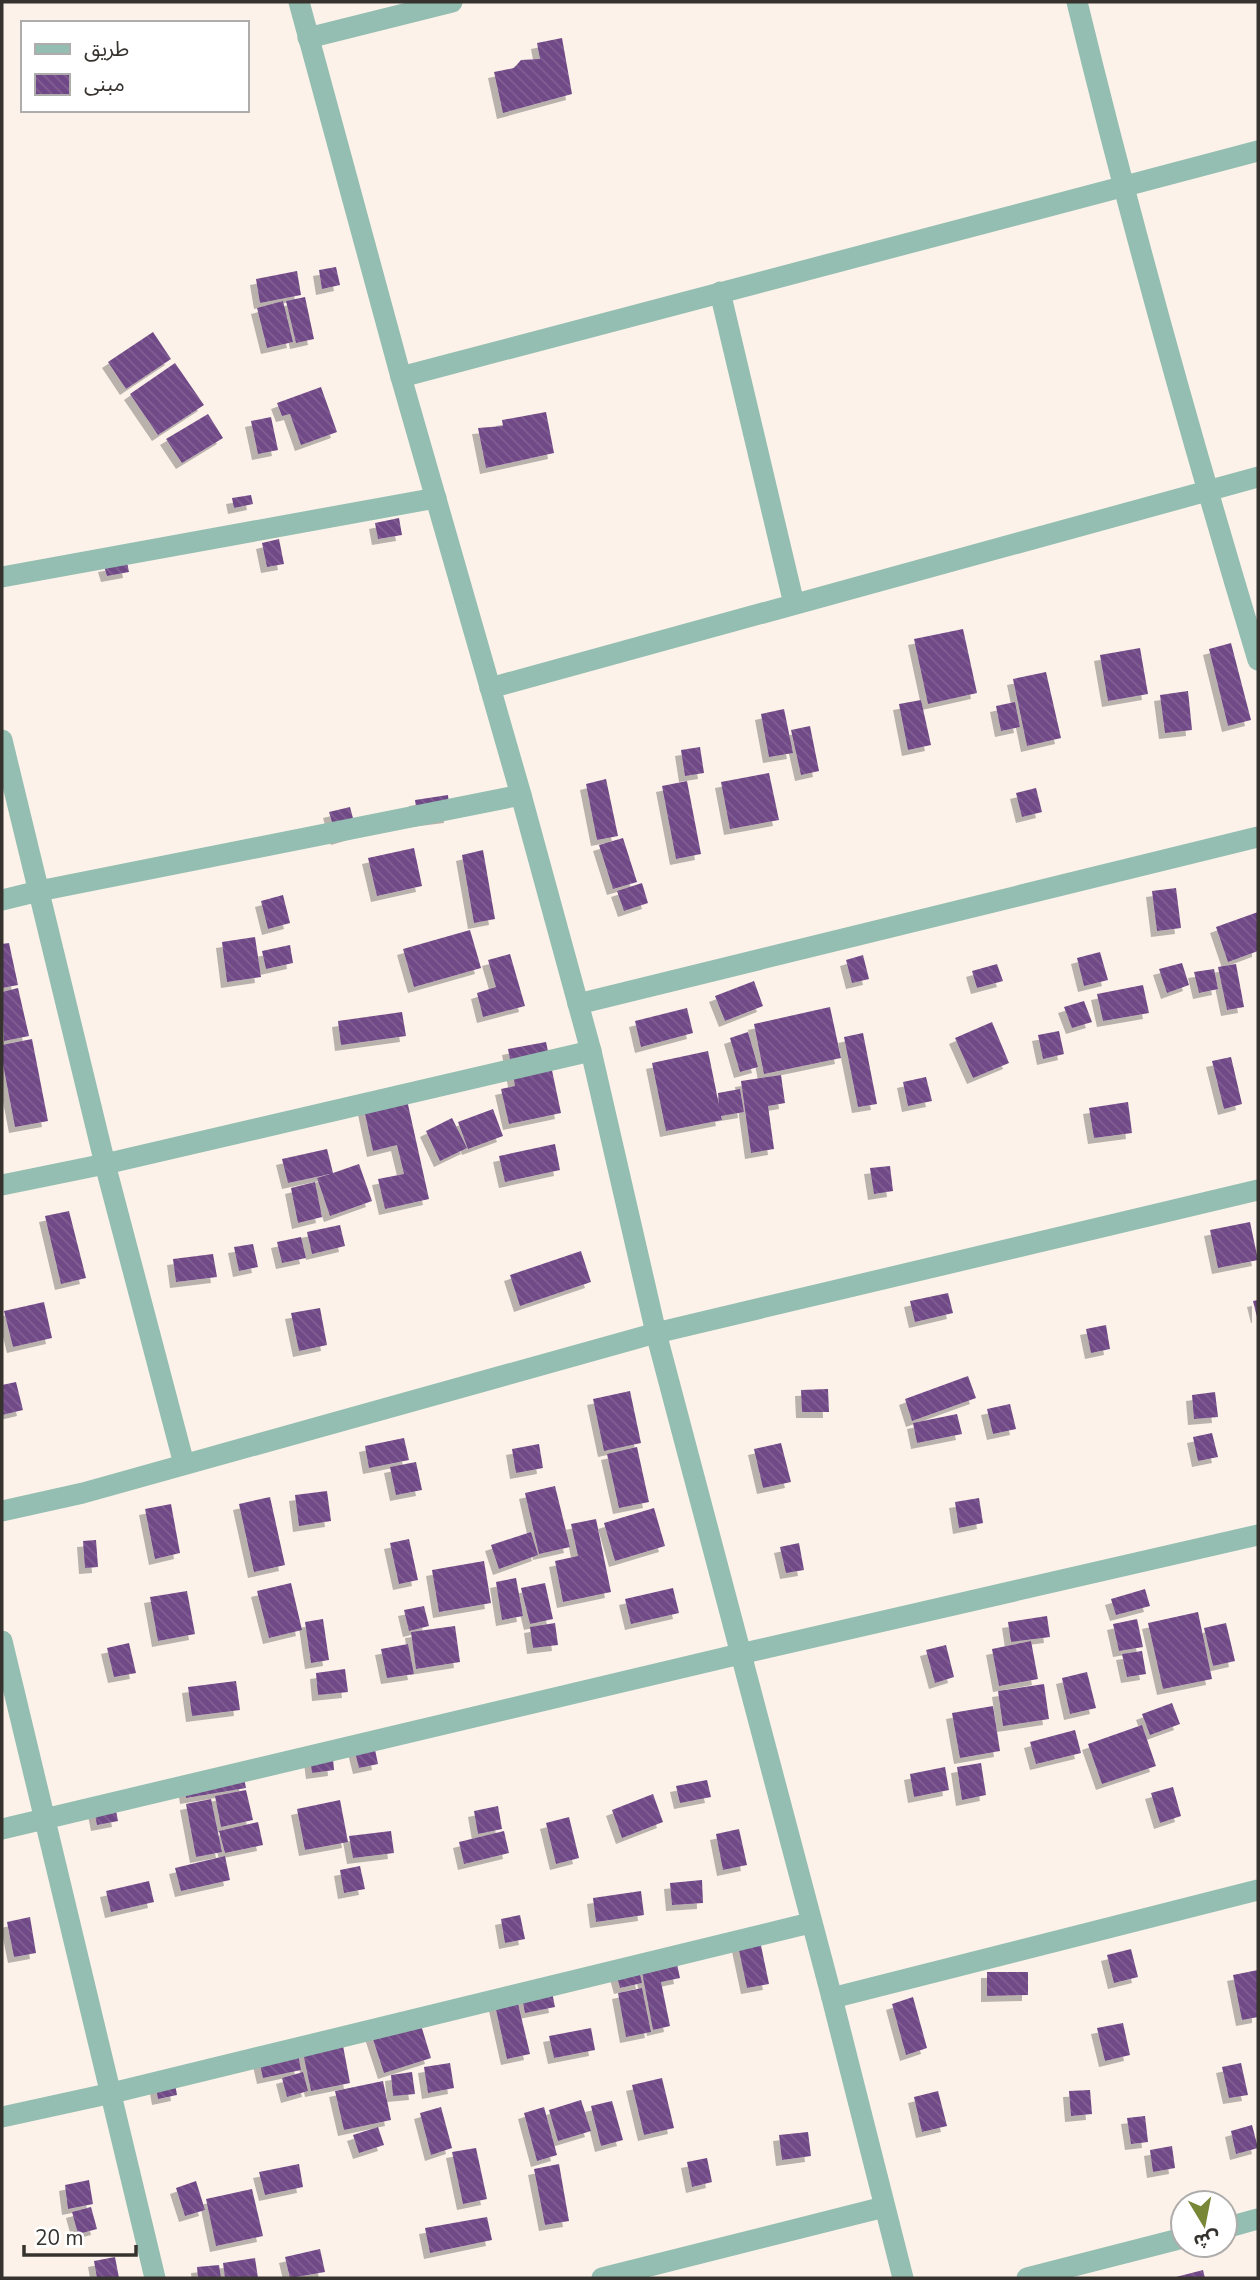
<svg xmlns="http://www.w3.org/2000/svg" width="1260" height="2280" font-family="'Nunito Sans','Noto Sans Arabic',sans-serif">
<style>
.building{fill:url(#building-back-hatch);filter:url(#shadow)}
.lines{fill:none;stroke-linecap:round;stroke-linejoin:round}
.minor{stroke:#93beb1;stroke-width:21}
.tertiary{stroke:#93beb1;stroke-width:21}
</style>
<defs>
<pattern id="building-back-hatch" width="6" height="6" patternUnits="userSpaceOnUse" patternTransform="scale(1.75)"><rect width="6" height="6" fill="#704887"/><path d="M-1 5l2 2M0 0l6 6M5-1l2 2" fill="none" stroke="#816093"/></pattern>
<filter id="shadow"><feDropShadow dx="-6" dy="6" stdDeviation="0" flood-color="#0004"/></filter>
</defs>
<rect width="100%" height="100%" fill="#fcf2e9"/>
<path class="building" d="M562,38L572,94L503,113L494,72L514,68L521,60L540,59L537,43Z
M336,267L340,285L322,289L319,270Z
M297,271L301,295L260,303L256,279Z
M305,297L314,339L296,343L286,301Z
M283,301L293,342L267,348L257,308Z
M153,332L171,359L126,389L108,362Z
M175,363L204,405L158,435L130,394Z
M321,387L337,432L301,445L290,414L282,416L277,403Z
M546,412L554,453L486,468L478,428L503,426L502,420Z
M208,414L223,438L182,463L166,439Z
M271,417L278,450L258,454L251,421Z
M251,495L253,504L234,508L232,498Z
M399,518L402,535L378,539L375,523Z
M279,539L284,564L267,567L262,543Z
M127,562L129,572L107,576L104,566Z
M963,629L977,693L928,704L914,639Z
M1231,643L1251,720L1228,726L1209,649Z
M1140,648L1148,694L1108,701L1100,655Z
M1046,672L1061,738L1027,746L1013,679Z
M1188,691L1192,730L1165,733L1160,695Z
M921,700L931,745L908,750L899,704Z
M1015,702L1020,727L1001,731L996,706Z
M784,709L793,753L769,757L761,714Z
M810,726L819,771L801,775L791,730Z
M700,747L704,773L685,776L681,750Z
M769,773L779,820L730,829L721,782Z
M606,779L618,836L597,840L586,784Z
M687,781L701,854L676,859L662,786Z
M1036,788L1042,812L1022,817L1016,793Z
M448,795L450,817L418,821L415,800Z
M350,807L357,833L337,839L329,812Z
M623,838L637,882L613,889L599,845Z
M414,848L422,886L377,896L368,858Z
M483,850L495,919L474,923L462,855Z
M642,883L648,903L624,911L617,891Z
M1176,888L1181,928L1157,931L1152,891Z
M283,895L290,923L268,929L261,901Z
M1258,912V951L1228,962L1216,927Z
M470,930L481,968L414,987L403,949Z
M255,937L261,977L227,982L222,942Z
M9,943L18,985L2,988V944Z
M290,945L293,963L266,969L262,951Z
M1100,952L1108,980L1084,986L1077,958Z
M510,954L525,1006L483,1017L477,993L496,987L488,960Z
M863,955L869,979L852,983L846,960Z
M1182,963L1189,985L1167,993L1159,969Z
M997,964L1003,981L977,988L972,971Z
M1236,964L1244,1007L1227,1010L1218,967Z
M1214,969L1218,989L1199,993L1194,972Z
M754,981L763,1006L725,1021L715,996Z
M1143,985L1149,1013L1103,1021L1097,994Z
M18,988L29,1036L4,1041L2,992Z
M1084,1001L1092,1022L1072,1028L1064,1007Z
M830,1007L841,1058L764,1074L754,1024Z
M687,1008L693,1033L641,1047L635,1021Z
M402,1012L406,1036L341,1045L338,1021Z
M992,1022L1009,1063L973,1078L955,1038Z
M1059,1031L1064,1054L1043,1059L1038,1035Z
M748,1032L758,1067L740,1072L730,1038Z
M863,1033L877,1104L858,1107L844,1037Z
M32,1039L48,1121L15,1127L2,1059V1045Z
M546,1042L561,1113L509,1124L501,1089L515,1086L508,1049Z
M708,1051L719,1105L718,1093L740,1089L744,1112L721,1116L722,1120L666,1131L652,1063Z
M1231,1057L1242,1104L1224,1109L1212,1061Z
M781,1075L785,1103L768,1106L774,1149L751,1153L741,1081Z
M926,1077L932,1101L908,1106L903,1082Z
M407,1100L429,1199L385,1209L378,1179L404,1174L397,1145L373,1151L364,1109Z
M1128,1102L1132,1133L1094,1138L1089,1108Z
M493,1109L503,1136L468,1149L458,1122Z
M452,1118L467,1148L440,1161L426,1131Z
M555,1144L560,1170L505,1182L499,1156Z
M327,1149L333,1173L359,1164L372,1201L330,1216L317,1178L330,1174L288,1183L282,1159Z
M890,1166L893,1191L874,1194L870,1168Z
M315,1182L322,1217L298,1223L291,1188Z
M69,1211L86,1278L61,1284L45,1216Z
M1250,1222L1258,1260L1218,1268L1210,1230Z
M340,1225L345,1246L312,1254L307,1232Z
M301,1237L306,1258L282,1263L277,1242Z
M253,1244L258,1267L239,1271L234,1247Z
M581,1251L591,1282L520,1306L510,1275Z
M213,1254L217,1277L176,1282L173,1259Z
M948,1293L953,1313L915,1322L910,1301Z
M1258,1300V1317H1257L1253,1301Z
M44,1302L52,1338L13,1347L4,1311Z
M320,1308L327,1345L299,1351L291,1313Z
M1106,1325L1110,1349L1091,1353L1086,1329Z
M968,1376L976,1398L912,1421L905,1399Z
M16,1382L23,1410L2,1415V1385Z
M828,1389L829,1412H802L801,1390Z
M630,1391L641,1443L604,1451L593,1399Z
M1215,1392L1218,1417L1194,1419L1192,1395Z
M1010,1404L1016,1429L993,1434L987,1409Z
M957,1414L962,1434L917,1443L913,1423Z
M1212,1433L1218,1457L1198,1461L1193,1437Z
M404,1438L409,1460L369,1468L365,1446Z
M781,1443L791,1482L763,1488L754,1449Z
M539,1444L543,1468L516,1473L512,1449Z
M637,1447L649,1502L619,1508L607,1454Z
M416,1462L422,1490L396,1495L390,1467Z
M555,1486L570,1547L539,1554L525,1493Z
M327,1491L331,1521L299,1526L295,1495Z
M270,1497L285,1565L254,1572L239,1504Z
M979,1498L983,1523L959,1528L955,1502Z
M171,1504L180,1553L155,1559L145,1509Z
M654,1508L665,1546L615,1561L604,1523Z
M596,1519L611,1592L563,1602L555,1561L578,1556L571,1524Z
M531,1532L538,1555L499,1569L491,1545Z
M409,1539L418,1580L399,1584L390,1543Z
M96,1540L98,1567L85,1568L83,1541Z
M799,1543L804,1570L786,1573L780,1547Z
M484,1561L491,1603L439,1612L432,1570Z
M516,1578L523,1616L502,1620L496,1582Z
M291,1583L302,1630L269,1638L257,1591Z
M545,1583L553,1619L530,1624L521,1588Z
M673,1588L679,1613L631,1624L625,1599Z
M1145,1589L1150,1606L1116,1615L1111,1599Z
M187,1591L195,1634L158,1641L150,1597Z
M424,1606L429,1626L409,1631L404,1610Z
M1198,1612L1212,1679L1163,1689L1148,1623Z
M1047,1616L1050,1637L1011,1642L1008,1622Z
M323,1619L329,1660L311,1663L305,1622Z
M1137,1619L1143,1647L1119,1651L1113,1624Z
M555,1623L558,1645L533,1648L530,1627Z
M1226,1623L1235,1661L1213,1666L1204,1628Z
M455,1626L460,1662L416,1669L411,1632Z
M1031,1641L1038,1679L999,1686L992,1649Z
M129,1643L136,1673L114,1677L107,1648Z
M408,1644L414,1674L387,1678L381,1649Z
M946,1645L954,1677L935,1683L926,1650Z
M1142,1651L1146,1674L1127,1677L1122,1654Z
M345,1669L348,1692L318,1695L316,1673Z
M1087,1672L1096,1708L1070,1714L1062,1678Z
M236,1681L240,1710L192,1716L188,1687Z
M1044,1684L1049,1719L1003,1726L998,1691Z
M1172,1703L1180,1724L1150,1735L1142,1714Z
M993,1706L1000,1751L960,1758L952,1713Z
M1142,1725L1156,1766L1102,1784L1088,1744Z
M1075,1730L1081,1753L1036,1764L1030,1742Z
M373,1740L378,1764L359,1768L353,1744Z
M332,1747L334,1770L312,1773L309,1750Z
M981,1763L986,1795L962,1800L957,1767Z
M945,1767L949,1790L914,1797L910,1774Z
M242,1768L246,1788L186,1798L183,1777Z
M707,1780L711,1797L680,1803L676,1786Z
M1173,1787L1181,1816L1160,1823L1151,1793Z
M246,1790L253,1820L221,1827L215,1796Z
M653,1794L663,1822L622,1838L612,1810Z
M113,1795L118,1821L97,1825L92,1800Z
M211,1799L222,1852L196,1857L186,1804Z
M340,1800L348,1842L305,1850L297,1809Z
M498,1806L502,1829L478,1834L474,1811Z
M569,1817L579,1858L556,1864L546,1823Z
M258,1822L263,1845L225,1853L219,1831Z
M739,1829L747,1865L723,1870L716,1834Z
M391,1831L394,1853L353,1858L349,1836Z
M504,1831L509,1853L464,1864L459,1842Z
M225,1856L230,1880L181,1891L175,1868Z
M360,1866L365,1889L344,1893L340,1870Z
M702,1880L703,1903L672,1905L670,1883Z
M149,1881L154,1902L111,1912L106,1891Z
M641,1891L644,1915L596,1922L593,1898Z
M520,1915L525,1939L505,1943L501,1919Z
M30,1917L36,1953L14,1957L7,1922Z
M759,1936L769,1984L747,1988L737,1941Z
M1131,1949L1138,1977L1114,1983L1107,1955Z
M675,1955L680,1978L661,1982L670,2026L653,2030L640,1962Z
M637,1961L642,1983L620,1988L614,1966Z
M1258,1970V2017L1242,2020L1233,1975Z
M987,1972H1028V1995L987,1996Z
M551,1987L555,2007L525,2013L521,1993Z
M642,1988L651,2032L626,2037L618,1993Z
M515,1991L530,2054L507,2059L493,1996Z
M913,1997L927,2048L906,2055L892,2004Z
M418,2015L431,2058L384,2073L370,2030Z
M1123,2023L1130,2055L1105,2061L1097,2028Z
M591,2028L595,2050L554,2058L549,2036Z
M341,2035L350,2083L311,2091L301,2043Z
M297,2048L301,2070L263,2078L258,2056Z
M450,2063L454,2088L428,2093L424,2067Z
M1241,2063L1248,2095L1229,2098L1222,2067Z
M303,2072L308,2091L287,2097L282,2078Z
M412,2072L415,2094L393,2096L391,2075Z
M173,2073L177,2095L158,2099L154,2076Z
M662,2078L674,2128L644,2135L632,2085Z
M383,2081L391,2120L344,2130L335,2091Z
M1090,2090L1092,2114L1071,2116L1069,2091Z
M938,2091L947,2126L922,2132L914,2097Z
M581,2100L591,2131L558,2141L549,2110Z
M612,2101L623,2140L601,2146L591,2106Z
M441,2107L452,2148L431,2155L420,2113Z
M544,2107L557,2155L537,2161L524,2113Z
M1145,2116L1148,2142L1131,2144L1127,2118Z
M1252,2125L1258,2148L1236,2154L1231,2131Z
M378,2127L384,2145L359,2153L353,2135Z
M808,2132L811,2156L782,2160L779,2135Z
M1172,2146L1175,2168L1153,2172L1150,2150Z
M476,2148L487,2199L463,2204L452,2152Z
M707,2158L712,2182L692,2187L687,2162Z
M299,2164L303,2187L265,2195L259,2172Z
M559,2164L569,2221L545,2225L534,2169Z
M89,2180L93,2204L68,2209L65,2185Z
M196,2181L205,2210L185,2216L176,2188Z
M252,2189L263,2236L216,2246L206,2199Z
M91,2207L97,2229L78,2234L72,2212Z
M487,2217L492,2240L430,2253L425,2228Z
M320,2249L325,2272L290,2278L285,2257Z
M115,2257L119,2278H97L94,2261Z
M255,2258L258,2278H225L223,2263Z
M219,2265L221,2278H198L197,2267Z
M1203,2270L1205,2278H1176V2277Z"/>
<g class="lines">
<path class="minor" d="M1077,2C1131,223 1192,442 1258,660
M308,38L452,2
M720,292L794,604
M401,377L1258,151
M2,577L436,498
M490,688L1258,477
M2,740L105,1164L184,1464
M2,900L39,891L521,795
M578,1004L1258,837
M2,1185L105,1164L591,1051
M2,1511L83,1493L656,1333L1258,1190
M2,1641L155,2278
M2,1829L740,1654L1258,1535
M832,1998L1258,1890
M2,2117L112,2093L810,1923
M1225,2228L1258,2219
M602,2278L884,2207
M1027,2278L1183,2238"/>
<path class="tertiary" d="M299,2L401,377L521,795L591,1051L656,1333L832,1998L903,2278"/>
</g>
<rect width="1260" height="2280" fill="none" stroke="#36332f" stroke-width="7"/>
<rect x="21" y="21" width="228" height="91" fill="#ffffff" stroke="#afadac" stroke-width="2"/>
<rect x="35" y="44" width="35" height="10" fill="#93beb1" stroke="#afadac" stroke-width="2"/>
<text x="84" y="56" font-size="21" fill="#36332f">طريق</text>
<rect x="35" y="74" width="35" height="21" fill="url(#building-back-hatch)" stroke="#afadac" stroke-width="2"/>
<text x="84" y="91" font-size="21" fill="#36332f">مبنى</text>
<g transform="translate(1204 2224) rotate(170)"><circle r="33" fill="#ffffff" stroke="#afadac" stroke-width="2"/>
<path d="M0-5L12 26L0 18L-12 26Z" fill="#788735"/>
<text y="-10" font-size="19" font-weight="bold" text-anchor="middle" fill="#36332f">ش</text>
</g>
<path d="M24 2245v10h112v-10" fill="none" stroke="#36332f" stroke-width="3.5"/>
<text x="35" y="2245" font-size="21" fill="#36332f" stroke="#ffffff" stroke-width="5" paint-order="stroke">20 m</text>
</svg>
